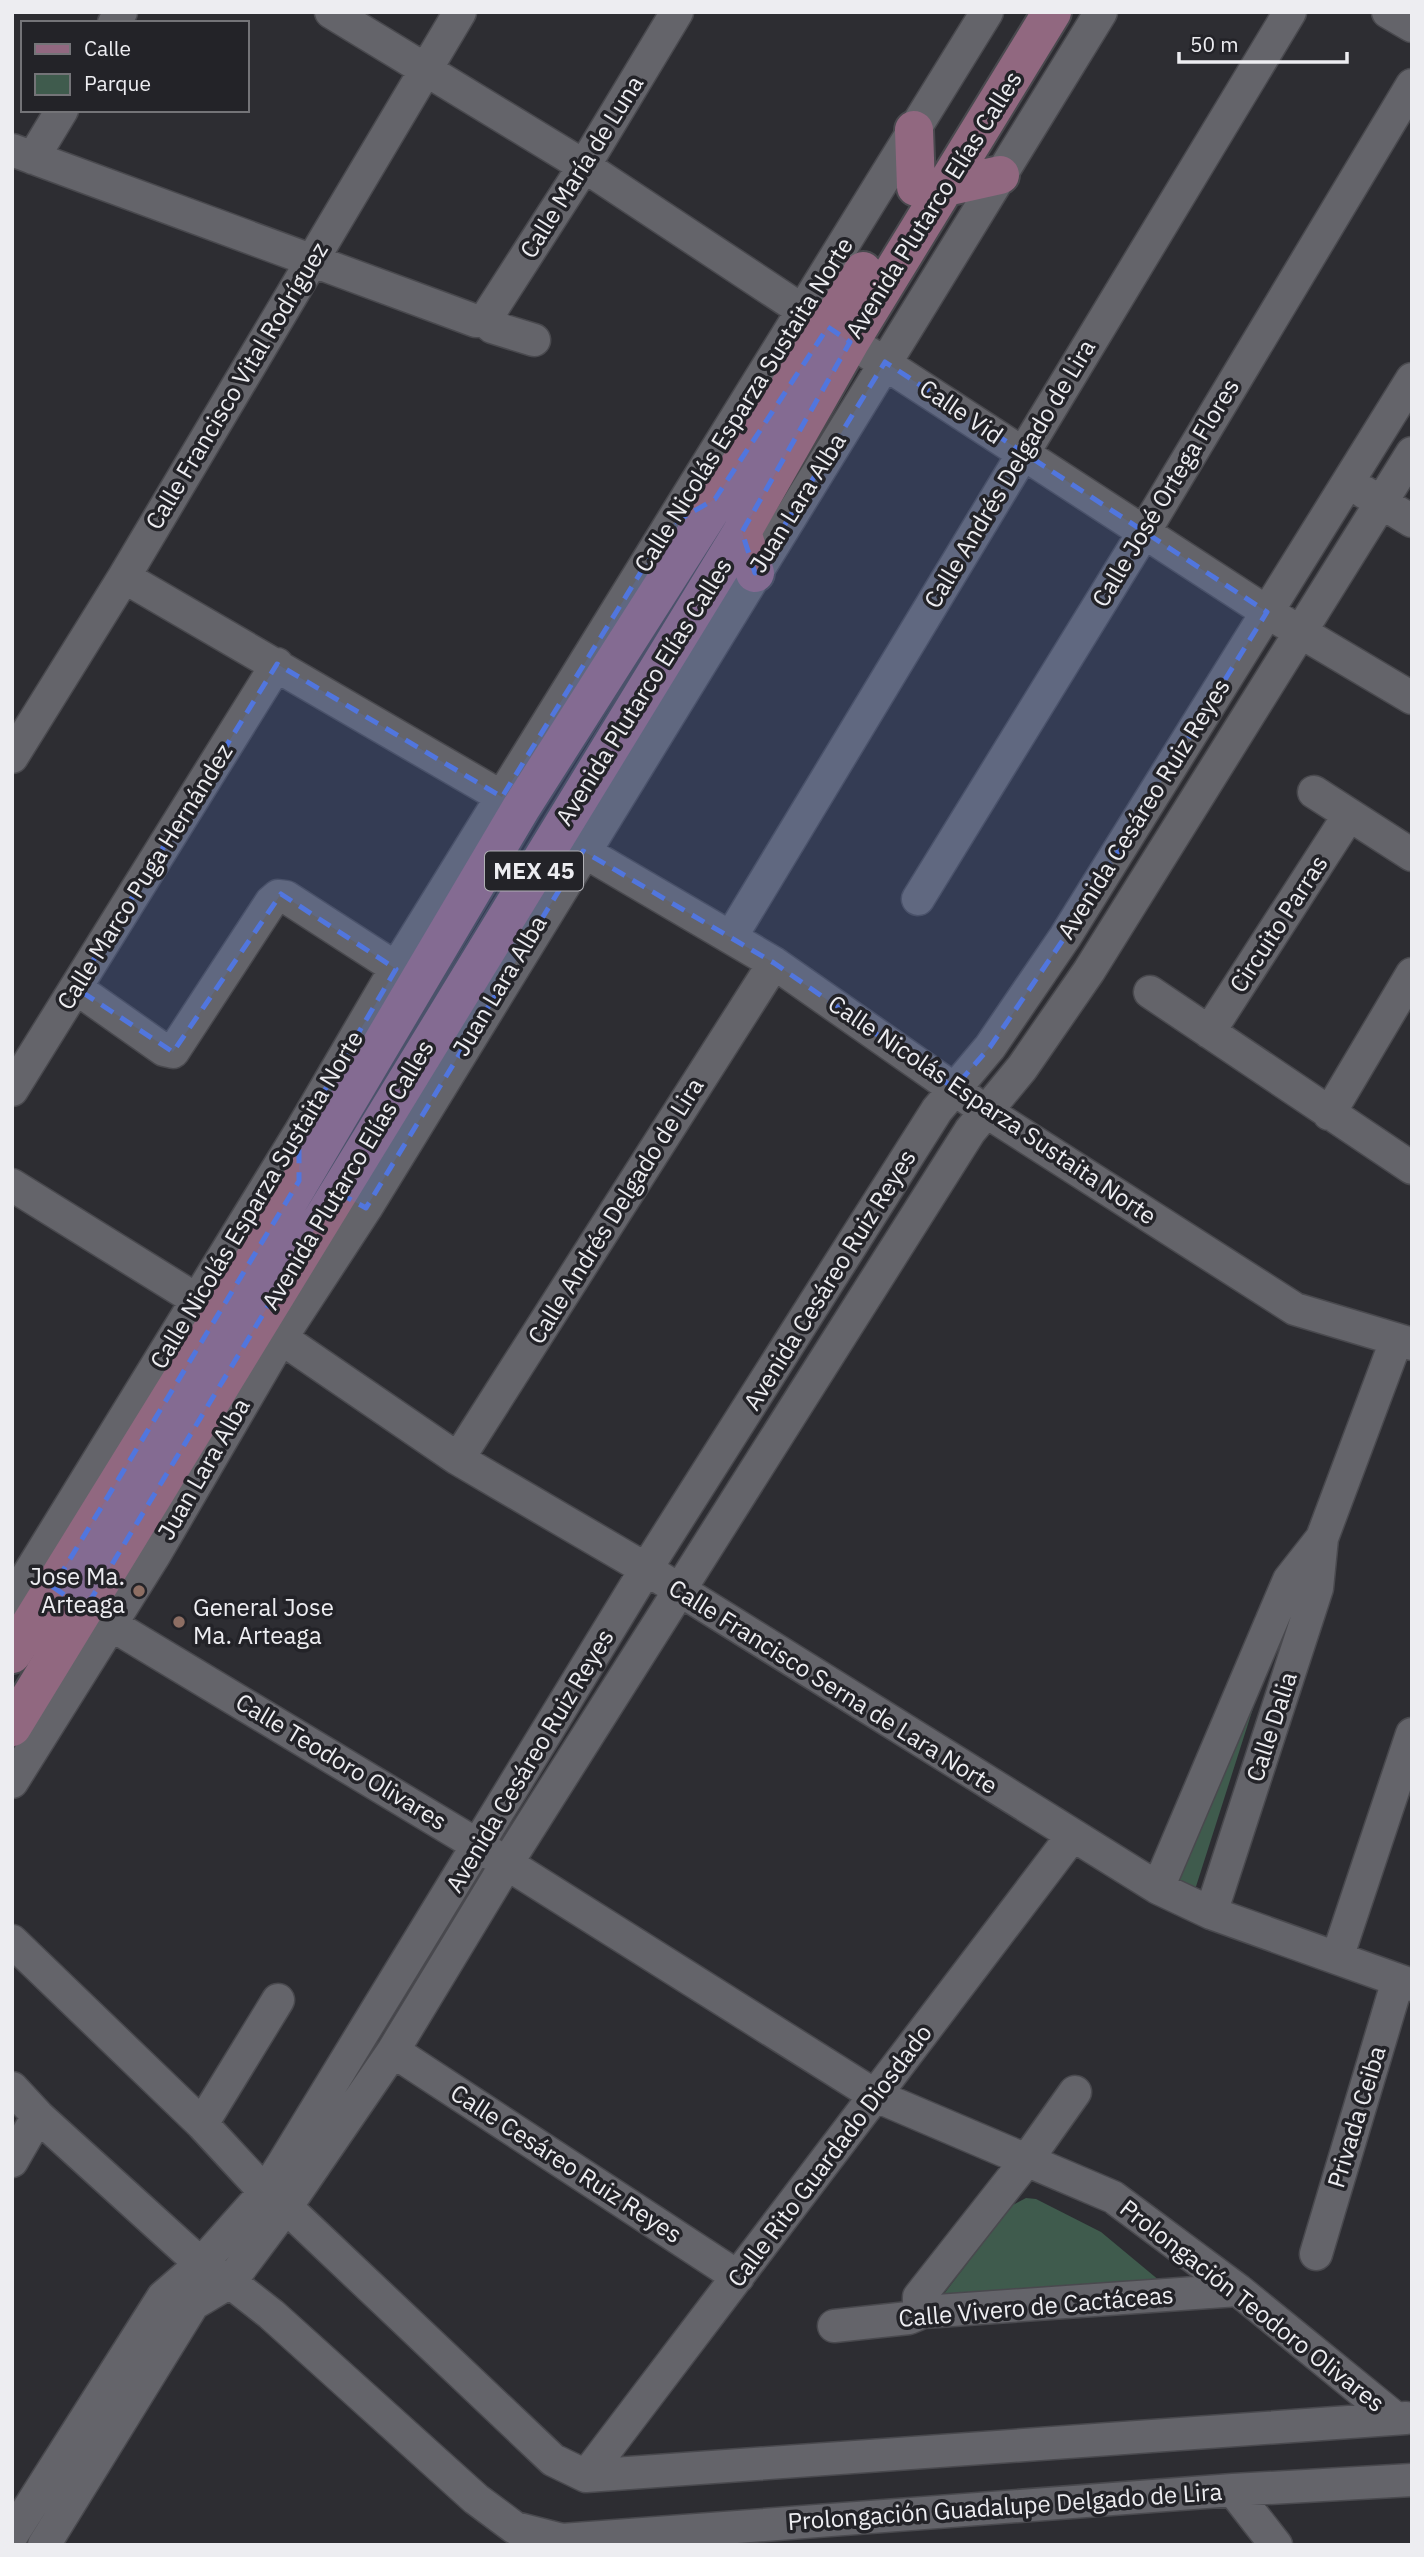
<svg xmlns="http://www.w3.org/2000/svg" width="1424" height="2557" font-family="'IBM Plex Sans',sans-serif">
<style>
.green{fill:#3f5b4d}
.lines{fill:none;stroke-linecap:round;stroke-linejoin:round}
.minor-casing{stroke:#49494e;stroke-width:35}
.major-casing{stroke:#49494e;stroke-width:42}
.minor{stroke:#64646a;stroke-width:32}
.major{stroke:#916880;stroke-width:38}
.marked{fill:#5176de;fill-opacity:0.2;stroke:#5176de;stroke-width:5;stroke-dasharray:14 9;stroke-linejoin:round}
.education-dot{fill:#8d6e63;stroke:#232328;stroke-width:2.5}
.labels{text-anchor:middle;stroke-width:7;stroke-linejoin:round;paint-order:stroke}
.shield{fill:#232328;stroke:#b0b0b5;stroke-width:2}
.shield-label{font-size:23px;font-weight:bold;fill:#ededf1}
.street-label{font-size:24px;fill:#ededf1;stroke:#232328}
.poi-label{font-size:24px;fill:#ededf1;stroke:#232328;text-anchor:end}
</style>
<rect width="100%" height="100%" fill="#2d2d32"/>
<path class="green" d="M1288,1599L1192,1899L1172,1893Z
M1026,2198L1036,2199L1101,2232L1166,2286L937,2303L1011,2206Z"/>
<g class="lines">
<defs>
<path id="minor" d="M331,12L584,166L820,322
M1388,12L1412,26
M114,23L121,12
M12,150L476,321L485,320
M33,158L62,110
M485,320L584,166L677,12
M485,320L492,327L534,340
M867,352L1267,612L1412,698
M1364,492L1412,521
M124,577L502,797
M12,757L124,577L460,12
M1314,792L1412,855
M583,851L774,963L987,1112L1295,1309L1412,1344
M918,899L1144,532L1412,85
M731,937L1290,12
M76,988L164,1050L173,1052L271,902L278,896L286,897L396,968
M1150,992L1412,1168
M1209,1032L1349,815
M12,1090L277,664
M1329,1114L1412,974
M12,1185L197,1300
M281,1338L458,1459L646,1569L1158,1888L1211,1913L1412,1985
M458,1459L774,963
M12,1601L299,1134L396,968L987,12
M92,1613L479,1846L876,2096L1113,2197L1238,2290L1395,2418
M12,1782L155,1554L281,1338L366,1208L1101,12
M1158,1888L1289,1580L1322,1538
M1211,1913L1317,1588L1322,1538L1396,1341
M12,1941L202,2124L265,2192L286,2207L553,2460L586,2476L1406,2418
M1337,1958L1412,1734
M393,2051L738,2277
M12,2088L38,2116L201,2264L230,2282L271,2314L476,2499L515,2528L562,2540L1233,2490L1412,2480
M202,2124L278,2000
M12,2161L38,2116
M1316,2254L1398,1980
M923,2312L919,2307V2297L1026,2161L1075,2092
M834,2326L909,2318L923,2312L1238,2290
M586,2476L1072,1836
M1233,2490L1276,2545
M12,2535L163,2297L201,2264L265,2192L284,2162L646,1569L937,1110L990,1047L1065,937L1412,379
M44,2545L193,2304L230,2282L286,2207L393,2051L507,1863L970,1131L1022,1068L1089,971L1412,453"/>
<path id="major" d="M914,130L916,187
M946,187L1000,175
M742,532L755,573
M12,1654L222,1314L521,808L863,271
M12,1727L742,532L850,342L1052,12"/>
</defs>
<use href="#minor" class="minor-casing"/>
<use href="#major" class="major-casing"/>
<use href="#minor" class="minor"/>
<use href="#major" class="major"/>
</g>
<path class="marked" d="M828,327L850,342L742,532L755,573L885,362L1267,612L1065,937L990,1047L954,1088L774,963L583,851L366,1208L337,1192L85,1609L53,1587L299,1181V1134L396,969L281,894L173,1052L76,988L277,664L502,797L670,525L715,499Z"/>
<g class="education-dot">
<circle cx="139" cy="1591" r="7"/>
<circle cx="179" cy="1622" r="7"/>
</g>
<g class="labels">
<rect class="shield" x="485" y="851.5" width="98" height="39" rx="5"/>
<g class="shield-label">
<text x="534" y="879">MEX 45</text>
</g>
<g class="street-label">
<text transform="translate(582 167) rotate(-58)" y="8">Calle María de Luna</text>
<text transform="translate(934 205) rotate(-58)" y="8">Avenida Plutarco Elías Calles</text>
<text transform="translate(237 386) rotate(-59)" y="8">Calle Francisco Vital Rodríguez</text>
<text transform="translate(744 405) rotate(-58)" y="8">Calle Nicolás Esparza Sustaita Norte</text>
<text transform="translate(961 412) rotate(34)" y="8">Calle Vid</text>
<text transform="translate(1010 474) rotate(-59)" y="8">Calle Andrés Delgado de Lira</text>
<text transform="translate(1166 493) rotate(-59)" y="8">Calle José Ortega Flores</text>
<text transform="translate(798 503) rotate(-58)" y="8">Juan Lara Alba</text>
<text transform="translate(644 692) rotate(-58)" y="8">Avenida Plutarco Elías Calles</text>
<text transform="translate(1144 809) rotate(-58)" y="8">Avenida Cesáreo Ruiz Reyes</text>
<text transform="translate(145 877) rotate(-58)" y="8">Calle Marco Puga Hernández</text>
<text transform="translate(1279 924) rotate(-57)" y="8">Circuito Parras</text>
<text transform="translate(500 986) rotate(-59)" y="8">Juan Lara Alba</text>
<text transform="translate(992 1110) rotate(34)" y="8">Calle Nicolás Esparza Sustaita Norte</text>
<text transform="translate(348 1175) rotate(-59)" y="8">Avenida Plutarco Elías Calles</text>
<text transform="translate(257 1200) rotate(-59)" y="8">Calle Nicolás Esparza Sustaita Norte</text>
<text transform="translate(616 1211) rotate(-58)" y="8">Calle Andrés Delgado de Lira</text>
<text transform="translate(830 1280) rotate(-58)" y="8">Avenida Cesáreo Ruiz Reyes</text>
<text transform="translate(204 1469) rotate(-60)" y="8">Juan Lara Alba</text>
<text transform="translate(833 1687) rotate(32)" y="8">Calle Francisco Serna de Lara Norte</text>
<text transform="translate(1272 1727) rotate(-72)" y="8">Calle Dalia</text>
<text transform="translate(530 1761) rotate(-59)" y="8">Avenida Cesáreo Ruiz Reyes</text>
<text transform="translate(341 1762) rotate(31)" y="8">Calle Teodoro Olivares</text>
<text transform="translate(1357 2117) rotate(-73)" y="8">Privada Ceiba</text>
<text transform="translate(830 2156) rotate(-53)" y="8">Calle Rito Guardado Diosdado</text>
<text transform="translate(566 2164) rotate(33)" y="8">Calle Cesáreo Ruiz Reyes</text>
<text transform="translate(1252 2306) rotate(38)" y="8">Prolongación Teodoro Olivares</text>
<text transform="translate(1036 2307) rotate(-5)" y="8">Calle Vivero de Cactáceas</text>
<text transform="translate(1005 2507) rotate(-4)" y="8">Prolongación Guadalupe Delgado de Lira</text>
</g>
<g class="poi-label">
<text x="125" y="1585">Jose Ma.<tspan x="125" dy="28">Arteaga</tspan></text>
<text x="193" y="1616" text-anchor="start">General Jose<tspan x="193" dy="28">Ma. Arteaga</tspan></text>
</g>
</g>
<rect width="1424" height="2557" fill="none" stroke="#ededf1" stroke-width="28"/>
<rect x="21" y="21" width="228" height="91" fill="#232328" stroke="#747478" stroke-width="2"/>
<rect x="35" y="44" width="35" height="10" fill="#916880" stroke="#747478" stroke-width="2"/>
<text x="84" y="56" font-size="21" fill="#ededf1">Calle</text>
<rect x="35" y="74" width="35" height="21" fill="#3f5b4d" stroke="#747478" stroke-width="2"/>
<text x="84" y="91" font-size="21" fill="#ededf1">Parque</text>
<path d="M1179 52v10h168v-10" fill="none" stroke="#ededf1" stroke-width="3.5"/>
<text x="1190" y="52" font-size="21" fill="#ededf1" stroke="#232328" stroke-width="5" paint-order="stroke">50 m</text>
</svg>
